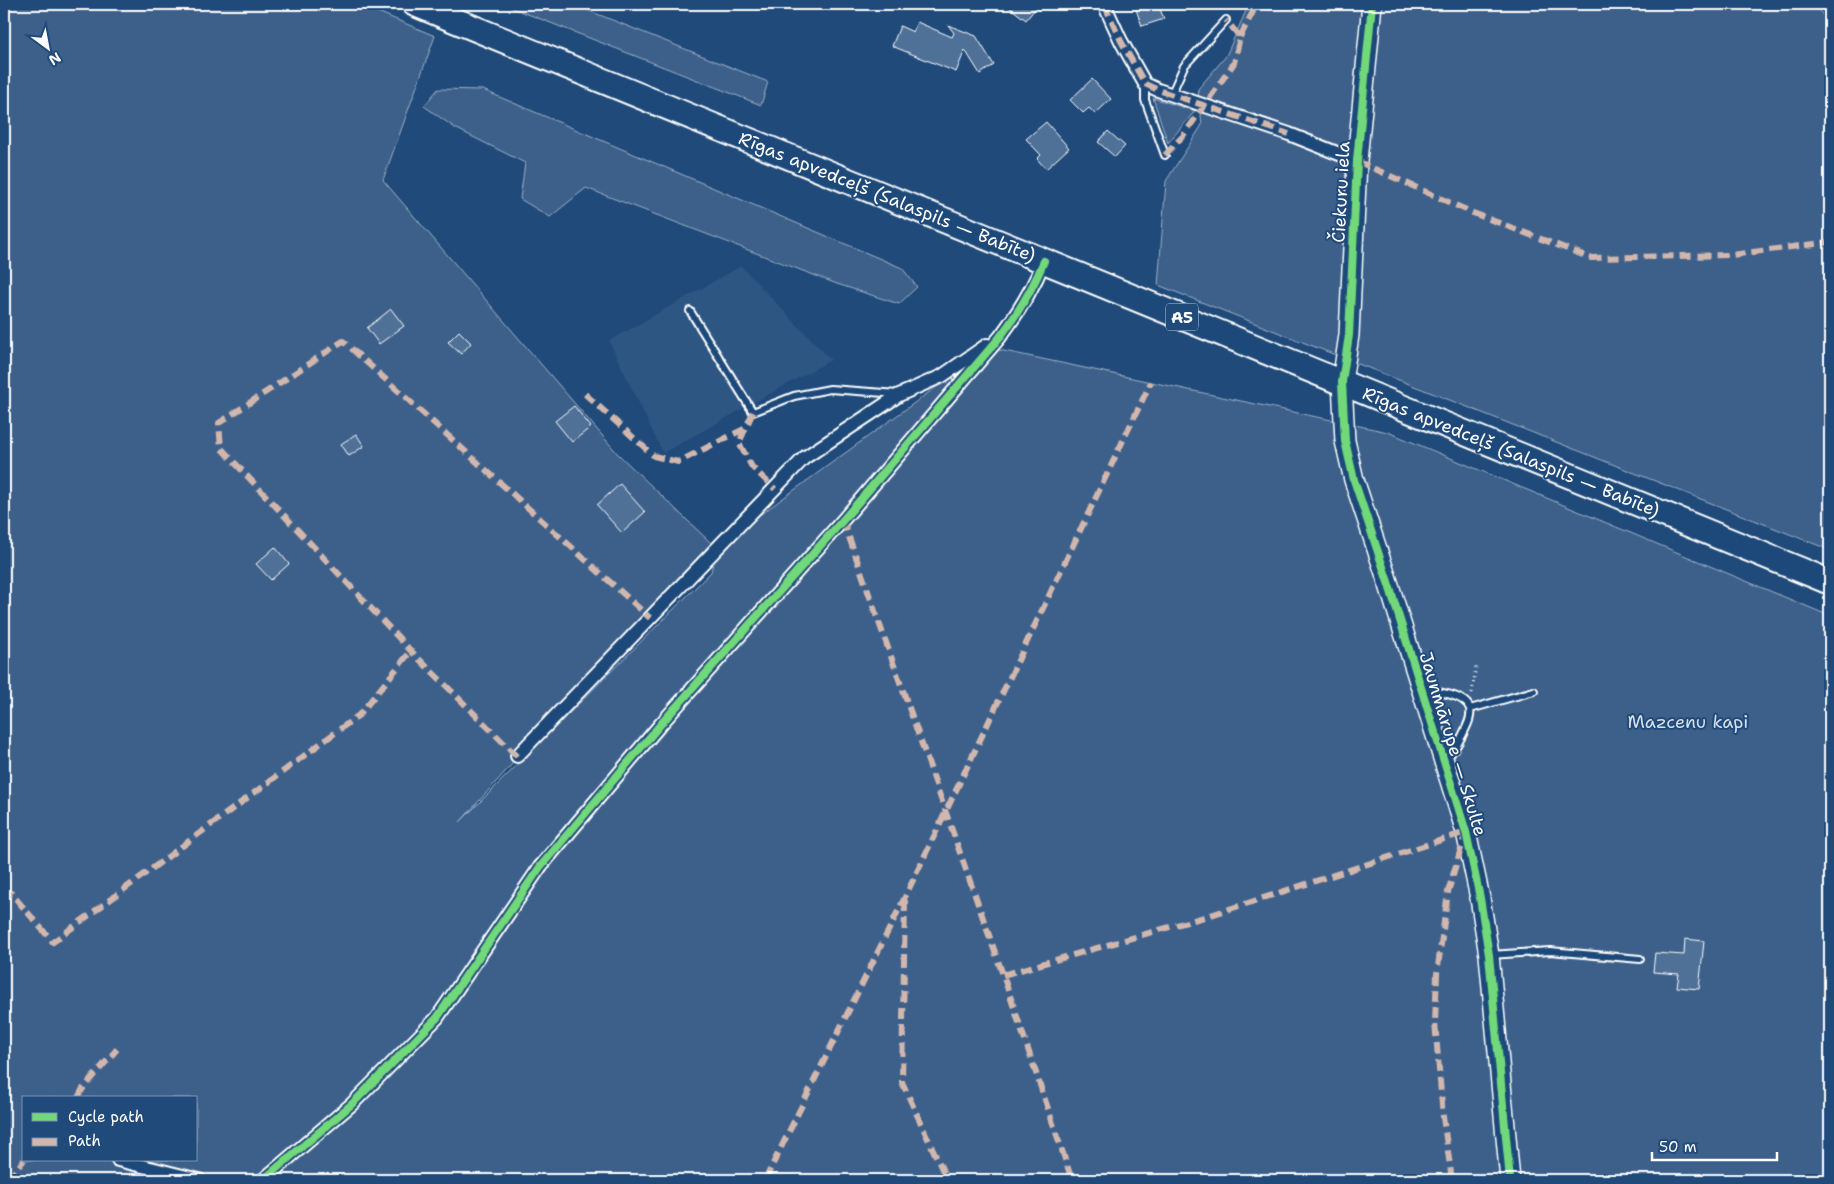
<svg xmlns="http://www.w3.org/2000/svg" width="1834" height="1184" font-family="'Shantell Sans',sans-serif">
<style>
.built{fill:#2e5683}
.green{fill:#3c618b;stroke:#9eb0c5;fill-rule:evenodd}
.building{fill:#507197;stroke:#fff}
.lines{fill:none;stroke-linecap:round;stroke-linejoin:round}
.lane-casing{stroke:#fff;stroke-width:10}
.street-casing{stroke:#fff;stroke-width:16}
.secondary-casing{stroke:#fff;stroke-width:22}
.highway-casing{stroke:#fff;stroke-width:28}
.path{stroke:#fff;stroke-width:3;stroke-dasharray:1 4;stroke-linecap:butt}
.lane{stroke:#1f4a7a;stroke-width:6}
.street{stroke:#1f4a7a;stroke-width:12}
.secondary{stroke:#1f4a7a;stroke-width:19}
.highway{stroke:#1f4a7a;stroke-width:24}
.quiet{stroke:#d1b7ad;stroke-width:6;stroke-dasharray:12 6;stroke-linecap:butt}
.cycleway-casing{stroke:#1f4a7a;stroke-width:11}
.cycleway{stroke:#71d979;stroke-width:8}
.labels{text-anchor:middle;stroke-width:4;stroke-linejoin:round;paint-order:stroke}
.shield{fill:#1f4a7a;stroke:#bcc9d7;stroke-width:1}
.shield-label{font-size:16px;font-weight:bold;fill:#fff}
.street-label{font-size:18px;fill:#fff;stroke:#1f4a7a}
.park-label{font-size:18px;fill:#d8dfe8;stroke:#1f4a7a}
</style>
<rect width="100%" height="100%" fill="#1f4a7a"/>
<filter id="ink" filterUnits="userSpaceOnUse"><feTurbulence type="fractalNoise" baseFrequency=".02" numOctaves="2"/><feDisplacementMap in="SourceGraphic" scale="10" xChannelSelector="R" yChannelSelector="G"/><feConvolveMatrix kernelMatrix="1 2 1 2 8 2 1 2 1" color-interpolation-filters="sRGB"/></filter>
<g filter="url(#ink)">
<path class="built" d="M741,266L831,360L663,453L609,341Z"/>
<path class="green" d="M4,4H359L435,36L383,180L618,454L711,543L460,822L711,572L717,546L990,348L1388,432L1830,616V1180H4ZM24,1098H196V1160H24Z
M502,4H572L768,82L761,105Z
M1249,4H1813L1830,23V550L1158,285L1166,181L1202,125L1198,89L1226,56Z
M438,89L483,90L902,268L917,287L899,304L837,284L586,188L550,217L520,199L525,163L455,128L424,106Z
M1153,98L1195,111L1168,143Z"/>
<path class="building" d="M1005,4H1039L1026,20Z
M1134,4H1158L1164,19L1142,26Z
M917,22L952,37L954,33L948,25L976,36L994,65L980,74L965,50L956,72L892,46L900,26L913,32Z
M1092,79L1111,99L1095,114L1089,108L1083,113L1070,100Z
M1046,122L1069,148L1046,169L1037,159L1041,155L1026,139Z
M1108,131L1125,146L1115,157L1098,142Z
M391,309L404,326L379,344L367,328Z
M459,331L471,343L461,354L448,342Z
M574,406L591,427L572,442L555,421Z
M356,434L364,446L349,456L341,444Z
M620,484L645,512L622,533L597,505Z
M275,547L289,564L271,580L256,564Z
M1685,939L1704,941L1699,989L1677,987L1679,974L1653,972L1655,953L1684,955Z"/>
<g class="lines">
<defs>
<path id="lane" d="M1145,84V100L1165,155
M1171,95L1184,66L1226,20
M690,311L753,412L794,396L830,389L898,394
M1424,691C1437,691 1466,695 1470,709C1472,718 1466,728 1462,736C1458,744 1454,751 1447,758
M1470,709L1534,691
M1490,955L1550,951L1640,959"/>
<path id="street" d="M1104,4L1121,41L1145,84L1158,90L1289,134L1357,161
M517,756L804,458L899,395L942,376L987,345
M118,1160L199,1180
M263,1180L352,1104L437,1018L540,867L660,725L843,520L1000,337C1018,313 1033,289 1044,261"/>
<path id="secondary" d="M1372,4L1357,161L1349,335L1342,382L1345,441L1354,480L1389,585L1466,832L1480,898L1489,955L1510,1180"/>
<path id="highway" d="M415,4L1830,582"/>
</defs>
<use href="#lane" class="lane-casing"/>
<use href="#street" class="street-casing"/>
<use href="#secondary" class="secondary-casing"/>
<use href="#highway" class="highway-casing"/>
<path class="path" d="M1472,693L1476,666"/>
<use href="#lane" class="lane"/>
<use href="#street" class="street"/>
<use href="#secondary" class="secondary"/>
<use href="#highway" class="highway"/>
<path class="quiet" d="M1104,4L1121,41L1145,84L1158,90L1289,134
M1240,37L1257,4
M1165,155L1183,136L1234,63L1240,37L1226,20
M1357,161L1473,213L1591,258L1731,255L1830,242
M585,394L654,456L678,462L746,428
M753,412L739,443L752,467L775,489
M843,520L1003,975L1072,1180
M517,756L411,651L221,448L219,423L343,341L650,618
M905,900L902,1082L947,1180
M4,901L11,893L53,942L359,715L411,651
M1003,975L1208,916L1466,832
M78,1098L82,1090L117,1049
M8,1180L24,1160
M765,1180L905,897L1151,382
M1452,1180L1443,1117L1435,1022L1437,974L1448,892L1465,835"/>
<defs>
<path id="cycleway" d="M1372,4L1357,161L1349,335L1342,382L1345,441L1354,480L1389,585L1466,832L1480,898L1489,955L1510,1180
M263,1180L352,1104L437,1018L540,867L660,725L843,520L1000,337C1018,313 1033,289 1044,261"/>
</defs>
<use href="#cycleway" class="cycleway-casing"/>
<use href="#cycleway" class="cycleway"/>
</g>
</g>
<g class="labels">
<rect class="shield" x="1166" y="303.5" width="32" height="27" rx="4"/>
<g class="shield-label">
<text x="1182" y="323">A5</text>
</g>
<g class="street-label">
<text transform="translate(1341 192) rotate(-87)" y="6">Čiekuru iela</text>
<text transform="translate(887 197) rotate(22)" y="6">Rīgas apvedceļš (Salaspils — Babīte)</text>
<text transform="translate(1511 452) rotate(22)" y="6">Rīgas apvedceļš (Salaspils — Babīte)</text>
<text transform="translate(1453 744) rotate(73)" y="6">Jaunmārupe — Skulte</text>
</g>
<g class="park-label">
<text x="1688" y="728">Mazcenu kapi</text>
</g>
</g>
<rect width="1834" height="1184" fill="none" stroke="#1f4a7a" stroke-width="20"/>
<rect x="10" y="10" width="1814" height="1164" fill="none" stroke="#fff" stroke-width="2" filter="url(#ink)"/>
<rect x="22" y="1096" width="175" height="65" fill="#1f4a7a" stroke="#7992af"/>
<rect x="32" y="1113" width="25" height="8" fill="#71d979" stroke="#7992af"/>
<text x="68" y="1122" font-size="15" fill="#ffffff">Cycle path</text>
<rect x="32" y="1138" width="25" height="8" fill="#d1b7ad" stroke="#7992af"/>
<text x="68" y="1146" font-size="15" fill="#ffffff">Path</text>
<g transform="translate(48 48) rotate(148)" stroke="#1f4a7a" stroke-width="4" paint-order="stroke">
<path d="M0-4L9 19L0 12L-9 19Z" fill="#ffffff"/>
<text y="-8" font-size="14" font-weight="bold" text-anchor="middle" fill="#ffffff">N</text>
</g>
<path d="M1652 1152v8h125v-8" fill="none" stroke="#ffffff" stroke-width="2.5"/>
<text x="1659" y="1152" font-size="15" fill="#ffffff" stroke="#1f4a7a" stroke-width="4" paint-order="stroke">50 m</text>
</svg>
